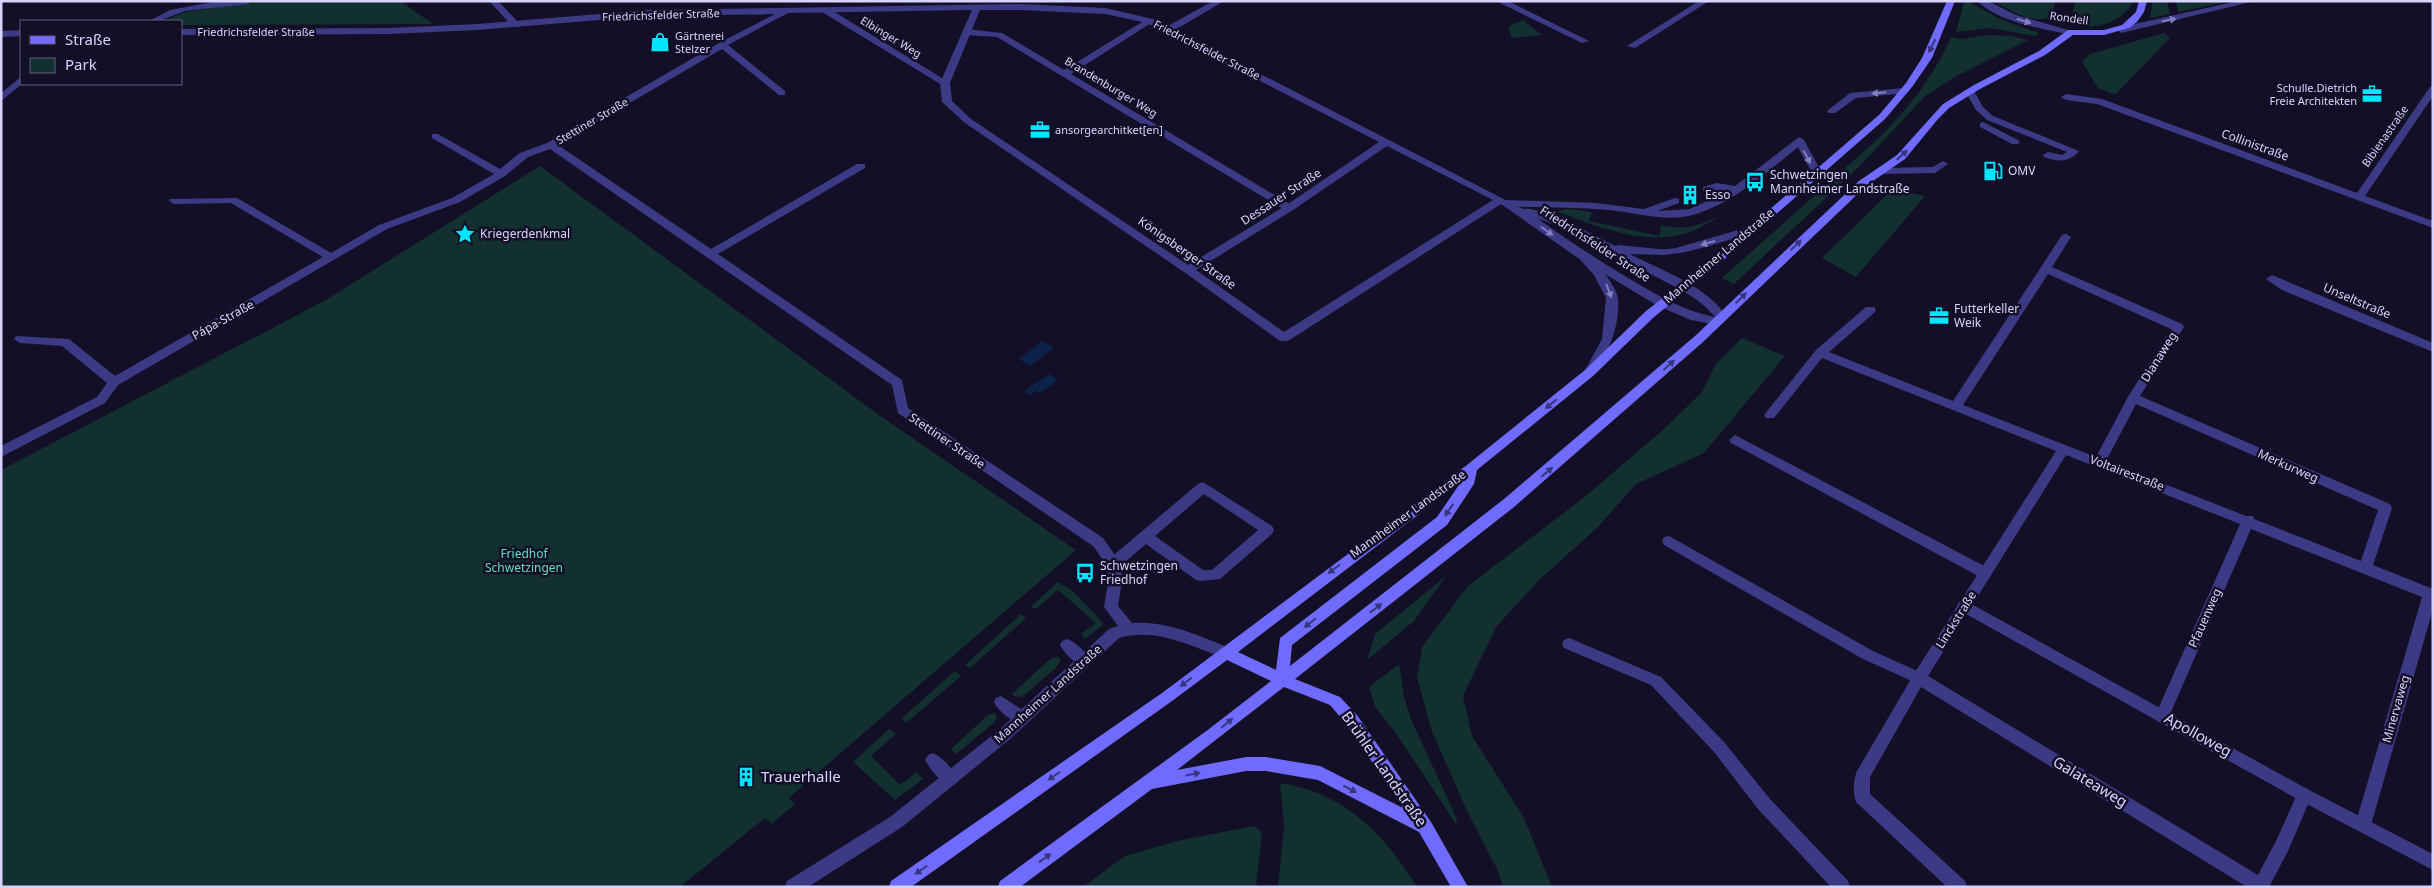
<svg xmlns="http://www.w3.org/2000/svg" width="2434" height="888" font-family="'Noto Sans',sans-serif">
<style>
.green{fill:#12302f}
.water{fill:#0c2248}
.lines{fill:none;stroke-linecap:round;stroke-linejoin:round}
.service{fill:#3d3a85;fill-rule:evenodd}
.minor{fill:#3d3a85;fill-rule:evenodd}
.tertiary{fill:#3d3a85;fill-rule:evenodd}
.secondary{fill:#6f6bff;fill-rule:evenodd}
.oneway{fill:#837fbc}
.oneway2{fill:#38347d}
.labels{text-anchor:middle;stroke-width:5;stroke-linejoin:round;paint-order:stroke}
.far-street-label{font-size:11px;fill:#d9d4ff;stroke:#130f26}
.far-poi-label{font-size:11px;fill:#d9d4ff;stroke:#130f26;text-anchor:start}
.street-label{font-size:12px;fill:#d9d4ff;stroke:#130f26}
.poi-label{font-size:12px;fill:#d9d4ff;stroke:#130f26;text-anchor:start}
.park-label{font-size:12px;fill:#5fe0c0;stroke:#130f26}
.near-street-label{font-size:15px;fill:#d9d4ff;stroke:#130f26}
.near-poi-label{font-size:15px;fill:#d9d4ff;stroke:#130f26;text-anchor:start}
</style>
<rect width="100%" height="100%" fill="#130f26"/>
<path class="green" d="M264,1H400L433,24L181,25V21H163L185,12Z
M1968,1L1998,18L2039,33L2036,36L1990,28L1956,32L1964,2Z
M1993,1H2056L2051,16C2034,26 2008,9 1993,1Z
M2075,1H2133C2125,22 2092,32 2071,24Z
M2153,1H2167L2170,14L2150,18Z
M2176,1H2231L2178,12Z
M1523,20L1542,35L1512,38L1508,27Z
M2164,33L2170,38L2115,95L2098,88L2082,62L2090,54Z
M1988,35L2012,36L2028,40L1955,77L1925,96L1858,168L1734,284L1722,278L1881,136C1910,106 1934,76 1951,37L1961,39Z
M540,166L879,415L1076,550L808,781L789,798L795,804L772,824L765,818L680,887H1V470L326,300Z
M1893,189L1925,196L1856,277L1822,258Z
M1568,209L1592,212L1589,221L1660,236L1661,225C1685,231 1699,225 1720,216C1713,220 1705,225 1697,229C1652,250 1599,227 1556,211Z
M1742,338L1785,356L1704,453L1636,484L1598,527L1539,580L1496,627L1463,696L1472,736L1524,818L1552,887H1503L1497,869L1468,813L1431,729L1417,677L1422,647L1468,586L1582,499L1664,429L1702,392L1715,365Z
M1446,576L1414,621L1367,660L1375,634Z
M1058,582L1075,593L1104,624L1085,639L1081,634L1096,623L1058,590L1036,609L1030,607Z
M1021,614L1026,618L970,668L965,665Z
M1058,657L1061,660L1056,668L1023,696L1016,697L1012,694L1051,658Z
M1399,664L1404,697L1411,719L1457,819L1456,824L1395,732L1375,707L1369,687Z
M955,671L961,676L906,723L902,718Z
M994,713L997,716L995,722L956,754L951,749L989,714Z
M889,729L896,734L871,756L900,785L917,772L923,779L895,800L853,762Z
M1280,783C1343,792 1385,834 1417,887H1278L1284,826Z
M1255,826L1262,833L1256,887H1083L1125,856L1181,840Z"/>
<path class="water" d="M1042,341L1054,348L1030,366L1019,359Z
M1049,374L1058,380L1040,393L1036,391L1030,395L1024,391Z"/>
<g class="lines">
<path class="service" d="M218,1H252L248,4L185,11L159,21H149L170,10Z
M489,1H498L519,23V27H513Z
M1699,1H1709L1635,48L1627,46Z
M822,8H828L950,83L945,86L942,85L822,12Z
M1147,19L1154,21L1071,74L1293,206V210H1285L997,37L966,35L962,32L966,29L1002,33L1064,70Z
M1904,88L1907,89V93L1856,98L1835,113H1829L1827,111L1850,93Z
M1970,88L1973,89L1983,107L1993,116L2079,151C2069,163 2058,162 2044,157L2043,155L2048,152L2062,155L2067,152L1987,120L1976,110L1965,91Z
M1983,122L2018,140L2020,142L2018,144H2012L1980,127V123Z
M1799,137L1804,140L1822,173L1821,175H1813L1798,147C1767,172 1735,202 1696,214C1668,223 1638,213 1609,210C1575,207 1540,208 1506,206L1501,203L1506,200L1596,203L1644,209L1675,198L1679,199V203L1657,211L1690,209L1728,191C1718,189 1710,193 1703,191V187L1717,183L1735,186Z
M1943,161L1948,164L1935,173L1883,174L1878,171L1883,168L1933,167Z
M1752,226L1756,227V231C1740,236 1668,262 1659,252L1660,250L1676,248Z
M1581,252L1585,253C1596,264 1616,283 1618,299C1620,327 1608,352 1594,375L1590,376L1584,372L1602,339L1606,298L1594,275L1576,255Z
M1735,435L1990,569L1992,573L1990,577L1985,578L1980,577L1731,443L1729,440Z
M1203,482L1272,526L1274,530L1272,534L1220,579L1201,581L1196,580L1146,544L1119,567L1114,568L1109,567L1107,563L1109,559L1198,484ZM1204,494L1258,530L1212,570H1203L1155,536Z
M1669,536L1873,651L1924,674L1926,678L1924,682L1919,684L1914,682L1863,659L1664,545L1662,541L1664,537Z
M1964,600L2309,790L2433,854V870L2299,800L1959,610L1957,606L1959,602Z
M1569,638L1661,677L1724,742L1770,799L1848,881L1850,887H1831L1758,809L1714,752L1651,685L1564,648L1562,644L1564,640Z
M1067,639C1076,642 1087,653 1091,661L1089,665C1078,669 1065,654 1060,645L1062,641Z
M1001,696L1027,713L1029,718L1027,723C1017,726 998,712 994,702L996,698Z
M933,753C943,757 953,770 958,779L955,784L950,786C940,782 930,769 925,760L928,755Z"/>
<path class="minor" d="M1213,1H1224L1175,30L1523,209C1540,206 1598,237 1615,246L1619,245L1668,250L1669,252L1668,254L1664,255L1630,254C1662,271 1706,285 1727,317L1721,324L1717,325L1691,320L1658,306L1575,256L1501,204L1288,341H1280L1184,272L965,123L942,102L940,83L972,10L788,13L728,45L785,91V95H779L722,49L558,145L711,249L857,164H865V168L718,254L902,380L908,408L1103,538C1125,568 1124,570 1118,606L1132,623C1167,620 1199,636 1230,648L1232,652L1230,656L1225,658C1190,646 1156,627 1119,638L1010,739L902,827L808,887H785L787,881L890,817L1000,729L1109,629L1118,626L1104,607C1109,576 1113,572 1093,546L898,413L892,385L550,149L528,157L505,176L460,202L387,229L118,385L105,403L1,457V446L97,397L107,383L62,346L20,343L14,339L16,336L69,339L115,376L323,257L231,203L174,204L169,201L170,199L237,198L331,253L379,225L452,198L494,174L432,138V134H438L500,169L520,153L547,143L719,43L775,14L648,16L478,30L389,34L181,35V29L389,28L478,24L648,10L1020,4L1105,8L1153,19L1168,26ZM980,10H1020L1105,14L1147,23L1379,142L1285,206L1188,265L971,119L952,101L950,83ZM1387,146L1493,200L1284,332L1196,270L1293,210ZM1537,218C1577,233 1613,254 1651,274C1674,287 1698,296 1715,317C1683,311 1657,295 1630,279C1598,260 1567,240 1537,218Z
M1496,1H1508L1589,41L1582,43Z
M21,30V36L1,37V31Z
M21,77L22,84L1,101V93Z
M2433,86V96L2365,196L2433,221V228L2097,104L2066,100L2061,97L2066,94L2102,99L2357,193L2430,87Z
M2066,234L2071,237L2052,267L2182,324L2184,327L2140,396L2390,504L2392,508L2373,565L2433,589V609L2371,825L2369,830L2363,832L2357,830L2355,825L2422,597L2251,529L2167,721L2162,722L2157,721L2155,716L2240,524L2066,455L1928,676L2258,875L2276,841L2299,790L2304,788L2309,790L2312,795L2288,851L2269,887H2247L1921,687L1870,777V794L1965,881L1967,887H1947L1856,802C1853,794 1853,780 1857,771L1914,674L2056,451L1822,358L1774,418H1766L1764,415L1816,350L1866,307H1874L1876,310L1874,313L1829,352L1953,401L2062,235ZM2048,274L2171,329L2129,395L2096,457L1963,405ZM2136,404L2378,510L2361,561L2254,519L2253,516H2246L2106,461Z
M2272,275L2433,343V352L2282,290L2266,279Z"/>
<path class="tertiary" d="M1977,1H1988L2016,15L2075,32L2071,35C2041,28 2000,23 1977,1Z
M2238,1H2255L2121,33L2117,30L2121,27Z"/>
<path class="secondary" d="M1947,1H1955L1932,58L1912,87L1885,119L1712,270L1654,317L1593,376L1477,470L1474,484L1447,525L1292,645L1290,666L1504,499L1695,336L1859,181L1897,155L1943,104L1974,85L2039,51L2068,30H2104L2122,25L2136,12L2139,1H2147L2144,12L2137,22L2129,28L2104,35H2073L2045,55L1980,89L1949,108L1938,119L1905,159L1867,185L1703,342L1514,507L1295,679L1340,697L1357,715L1431,822L1468,887H1451L1419,832L1318,780L1266,771H1246L1152,789L1020,887H998L1000,881L1209,729L1271,681L1227,660L1172,701L911,887H889L891,881L1162,693L1467,465L1585,370L1646,311L1704,266L1879,115L1906,83L1922,58ZM1461,482L1437,517L1280,638L1276,670L1238,652ZM1284,687L1330,705L1347,725L1403,808L1320,766L1266,757H1246L1177,770Z"/>
</g>
<defs><path id="oneway-solid" d="M-6-.8H1V-3.2L6.5 0L1 3.2V.8H-6Z" transform="scale(1.25)"/></defs>
<g class="oneway">
<use href="#oneway-solid" transform="translate(2169 20) rotate(-11)"/>
<use href="#oneway-solid" transform="translate(2024 21) rotate(18)"/>
<use href="#oneway-solid" transform="translate(1879 93) rotate(175)"/>
<use href="#oneway-solid" transform="translate(1807 157) rotate(62)"/>
<use href="#oneway-solid" transform="translate(1547 231) rotate(35)"/>
<use href="#oneway-solid" transform="translate(1708 243) rotate(164)"/>
<use href="#oneway-solid" transform="translate(1609 291) rotate(68)"/>
</g>
<g class="oneway2">
<use href="#oneway-solid" transform="translate(1932 46) rotate(116)"/>
<use href="#oneway-solid" transform="translate(1902 155) rotate(-43)"/>
<use href="#oneway-solid" transform="translate(1796 245) rotate(-44)"/>
<use href="#oneway-solid" transform="translate(1741 298) rotate(-44)"/>
<use href="#oneway-solid" transform="translate(1669 365) rotate(-42)"/>
<use href="#oneway-solid" transform="translate(1551 404) rotate(141)"/>
<use href="#oneway-solid" transform="translate(1547 472) rotate(-40)"/>
<use href="#oneway-solid" transform="translate(1449 510) rotate(125)"/>
<use href="#oneway-solid" transform="translate(1334 569) rotate(143)"/>
<use href="#oneway-solid" transform="translate(1376 608) rotate(-38)"/>
<use href="#oneway-solid" transform="translate(1310 623) rotate(141)"/>
<use href="#oneway-solid" transform="translate(1186 682) rotate(143)"/>
<use href="#oneway-solid" transform="translate(1227 723) rotate(-40)"/>
<use href="#oneway-solid" transform="translate(1193 774) rotate(-11)"/>
<use href="#oneway-solid" transform="translate(1054 776) rotate(145)"/>
<use href="#oneway-solid" transform="translate(1350 789) rotate(27)"/>
<use href="#oneway-solid" transform="translate(1045 858) rotate(-36)"/>
<use href="#oneway-solid" transform="translate(921 870) rotate(145)"/>
</g>
<defs>
<symbol id="shop-bare" viewBox="-9 -9 18 18"><path d="M-5-2.5h2.3a2.7 3.5 0 0 1 5.4 0H5L5.5 6h-11ZM-1.5-2.5h3a1.5 2.3 0 0 0-3 0Z" fill="#00e5ff" stroke="#130f26" stroke-width="2.5" paint-order="stroke"/></symbol>
<symbol id="office-bare" viewBox="-9 -9 18 18"><path d="M-6-3h4V-5.5h4V-3h4V5H-6ZM-1-4.5V-3h2v-1.5ZM-6 0V1H6V0Z" fill="#00e5ff" stroke="#130f26" stroke-width="2.5" paint-order="stroke"/></symbol>
<symbol id="fuel-bare" viewBox="-9 -9 18 18"><path d="M-5.5-6h7V0h2V4h1.3V-2.5L3-4.5l.8-.8L6-3V5H2.5V1h-1V6h-7ZM-4.2-4.7v3.2H.2V-4.7Z" fill="#00e5ff" stroke="#130f26" stroke-width="2.5" paint-order="stroke"/></symbol>
<symbol id="bus-bare" viewBox="-9 -9 18 18"><path d="M-5-6H5V4H4V6H2V4H-2V6H-4V4H-5ZM-3.5-4V0h7V-4ZM-3.5 1.2v1.5H-2V1.2ZM2 1.2v1.5H3.5V1.2Z" fill="#00e5ff" stroke="#130f26" stroke-width="2.5" paint-order="stroke"/></symbol>
<symbol id="building-bare" viewBox="-9 -9 18 18"><path d="M-4-6H4V6H1V3H-1V6H-4ZM-2.5-4.3h1.7v1.8h-1.7ZM.8-4.3h1.7v1.8H.8ZM-2.5-1h1.7V.8h-1.7ZM.8-1h1.7V.8H.8Z" fill="#00e5ff" stroke="#130f26" stroke-width="2.5" paint-order="stroke"/></symbol>
<symbol id="sight-bare" viewBox="-9 -9 18 18"><path d="M0-6L1.8-2.2L6-1.7L2.9 1.2L3.7 5.4L0 3.3L-3.7 5.4L-2.9 1.2L-6-1.7L-1.8-2.2Z" fill="#00e5ff" stroke="#130f26" stroke-width="2.5" paint-order="stroke"/></symbol>
</defs>
<g fill-rule="evenodd">
<use href="#shop-bare" x="646" y="28" width="28" height="28"/>
<use href="#office-bare" x="2358" y="80" width="28" height="28"/>
<use href="#office-bare" x="1026" y="116" width="28" height="28"/>
<use href="#fuel-bare" x="1979" y="157" width="28" height="28"/>
<use href="#bus-bare" x="1741" y="168" width="28" height="28"/>
<use href="#building-bare" x="1676" y="181" width="28" height="28"/>
<use href="#sight-bare" x="451" y="220" width="28" height="28"/>
<use href="#office-bare" x="1925" y="302" width="28" height="28"/>
<use href="#bus-bare" x="1071" y="559" width="28" height="28"/>
<use href="#building-bare" x="732" y="763" width="28" height="28"/>
</g>
<g class="labels">
<g class="far-street-label">
<text transform="translate(661 15) rotate(-2)" y="4">Friedrichsfelder Straße</text>
<text transform="translate(2069 18) rotate(8)" y="4">Rondell</text>
<text x="256" y="36">Friedrichsfelder Straße</text>
<text transform="translate(891 37) rotate(31)" y="4">Elbinger Weg</text>
<text transform="translate(1207 50) rotate(27)" y="4">Friedrichsfelder Straße</text>
<text transform="translate(1111 87) rotate(31)" y="4">Brandenburger Weg</text>
<text transform="translate(592 121) rotate(-30)" y="4">Stettiner Straße</text>
<text transform="translate(2385 136) rotate(-55)" y="4">Bibienastraße</text>
</g>
<g class="far-poi-label">
<text x="675" y="40">Gärtnerei<tspan x="675" dy="13">Stelzer</tspan></text>
<text x="2357" y="92" text-anchor="end">Schulle.Dietrich<tspan x="2357" dy="13">Freie Architekten</tspan></text>
<text x="1055" y="134">ansorgearchitket[en]</text>
</g>
<g class="street-label">
<text transform="translate(2255 145) rotate(20)" y="4">Collinistraße</text>
<text transform="translate(1281 197) rotate(-33)" y="4">Dessauer Straße</text>
<text transform="translate(1595 244) rotate(33)" y="4">Friedrichsfelder Straße</text>
<text transform="translate(1187 253) rotate(35)" y="4">Königsberger Straße</text>
<text transform="translate(1719 256) rotate(-40)" y="4">Mannheimer Landstraße</text>
<text transform="translate(2357 301) rotate(23)" y="4">Unseltstraße</text>
<text transform="translate(223 320) rotate(-29)" y="4">Pápa-Straße</text>
<text transform="translate(2159 357) rotate(-58)" y="4">Dianaweg</text>
<text transform="translate(947 441) rotate(34)" y="4">Stettiner Straße</text>
<text transform="translate(2288 466) rotate(24)" y="4">Merkurweg</text>
<text transform="translate(2127 473) rotate(21)" y="4">Voltairestraße</text>
<text transform="translate(1408 514) rotate(-36)" y="4">Mannheimer Landstraße</text>
<text transform="translate(2205 618) rotate(-66)" y="4">Pfauenweg</text>
<text transform="translate(1956 620) rotate(-58)" y="4">Linckstraße</text>
<text transform="translate(1048 694) rotate(-42)" y="4">Mannheimer Landstraße</text>
<text transform="translate(2396 709) rotate(-74)" y="4">Minervaweg</text>
</g>
<g class="poi-label">
<text x="2008" y="175">OMV</text>
<text x="1770" y="179">Schwetzingen<tspan x="1770" dy="14">Mannheimer Landstraße</tspan></text>
<text x="1705" y="199">Esso</text>
<text x="480" y="238">Kriegerdenkmal</text>
<text x="1954" y="313">Futterkeller<tspan x="1954" dy="14">Weik</tspan></text>
<text x="1100" y="570">Schwetzingen<tspan x="1100" dy="14">Friedhof</tspan></text>
</g>
<g class="park-label">
<text x="524" y="558">Friedhof<tspan x="524" dy="14">Schwetzingen</tspan></text>
</g>
<g class="near-street-label">
<text transform="translate(2198 735) rotate(29)" y="5">Apolloweg</text>
<text transform="translate(1384 769) rotate(55)" y="5">Brühler Landstraße</text>
<text transform="translate(2090 782) rotate(31)" y="5">Galateaweg</text>
</g>
<g class="near-poi-label">
<text x="761" y="782">Trauerhalle</text>
</g>
</g>
<rect width="2434" height="888" fill="none" stroke="#d9d4ff" stroke-width="5"/>
<rect x="20" y="20" width="162" height="65" fill="#130f26" stroke="#625e7d"/>
<rect x="30" y="36" width="25" height="8" fill="#6f6bff" stroke="#625e7d"/>
<text x="65" y="45" font-size="15" fill="#d9d4ff">Straße</text>
<rect x="30" y="58" width="25" height="15" fill="#12302f" stroke="#625e7d"/>
<text x="65" y="70" font-size="15" fill="#d9d4ff">Park</text>
</svg>
